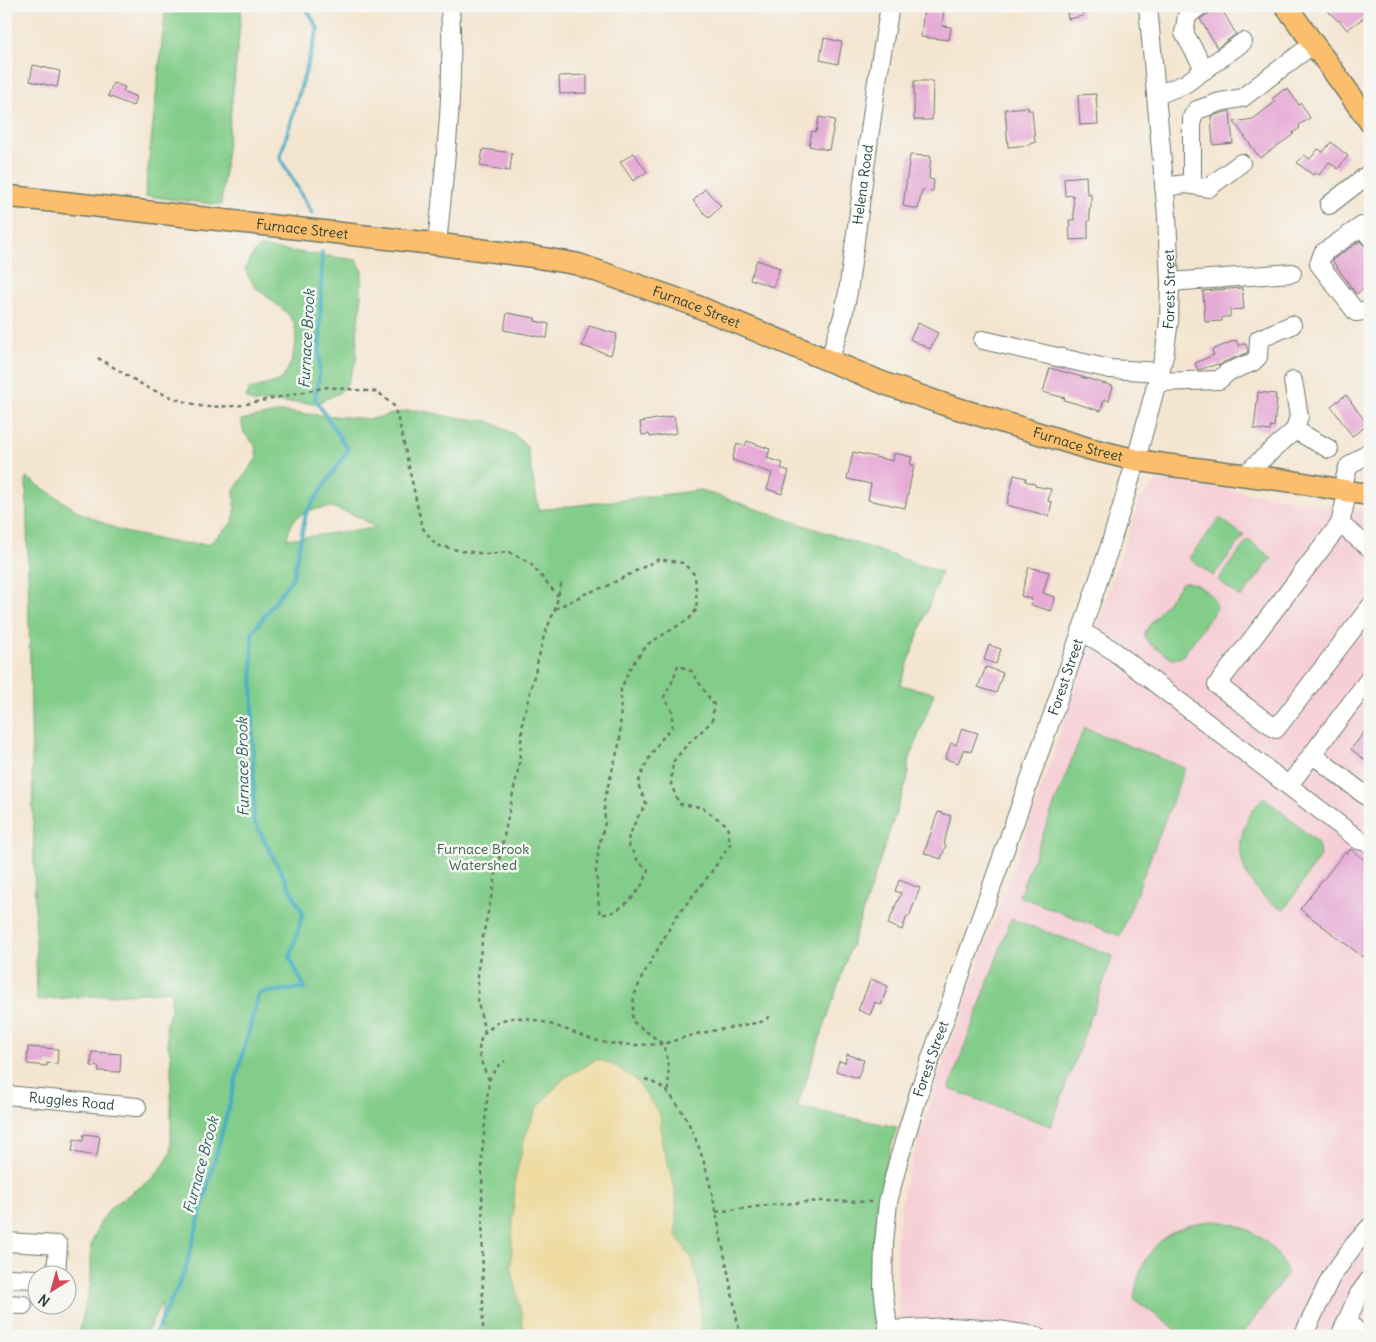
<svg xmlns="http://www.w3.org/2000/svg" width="1376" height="1342" font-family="Delius,sans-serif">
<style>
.built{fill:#f6cfd6}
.green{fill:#83cd8a;stroke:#51855f;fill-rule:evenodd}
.sand{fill:#eeda9e;stroke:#868c69}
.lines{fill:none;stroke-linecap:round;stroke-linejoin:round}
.stream{stroke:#46aec5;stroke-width:4}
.building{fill:#e6abd6}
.minor-casing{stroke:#6a786b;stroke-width:20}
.major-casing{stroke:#6a786b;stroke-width:24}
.path{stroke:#6a786b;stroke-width:2.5;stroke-dasharray:4 4;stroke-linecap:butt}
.minor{stroke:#fff;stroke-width:18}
.major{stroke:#fabe6d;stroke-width:21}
.labels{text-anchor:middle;stroke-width:5;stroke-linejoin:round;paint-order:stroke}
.street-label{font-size:14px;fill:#1f3d34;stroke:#f6f6f2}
.park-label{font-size:14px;fill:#38614a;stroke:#f6f6f2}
.water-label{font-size:15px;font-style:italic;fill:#2b5f60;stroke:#f6f6f2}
</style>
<rect width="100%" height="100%" fill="#f6f6f2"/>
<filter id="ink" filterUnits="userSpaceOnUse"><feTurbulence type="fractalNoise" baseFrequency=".02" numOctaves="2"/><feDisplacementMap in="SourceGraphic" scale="10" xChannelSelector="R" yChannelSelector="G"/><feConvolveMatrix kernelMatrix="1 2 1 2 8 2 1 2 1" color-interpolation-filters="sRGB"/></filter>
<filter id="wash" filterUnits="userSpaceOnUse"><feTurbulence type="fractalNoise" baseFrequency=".0096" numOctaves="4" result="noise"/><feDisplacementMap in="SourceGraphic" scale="20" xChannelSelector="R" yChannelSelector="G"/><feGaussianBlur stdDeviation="1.12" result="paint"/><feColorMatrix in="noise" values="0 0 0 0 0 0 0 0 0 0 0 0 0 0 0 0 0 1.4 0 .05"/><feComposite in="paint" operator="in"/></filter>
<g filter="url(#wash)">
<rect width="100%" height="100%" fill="#f4e5d0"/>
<path class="built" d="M1158,481L1199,485L1370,512V1336H900L896,1240L904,1187L946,1055L1026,834L1139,502Z"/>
<path class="green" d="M166,6H242L221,205L145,196Z
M259,247L357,260L362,271L361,305L358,322L356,361L347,384L339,393L317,403L252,402L246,397L249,389L270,384L282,379L291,363L296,342L295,324L286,312L254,286L245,270L249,260Z
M417,410L451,417L489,421L514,434L527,447L539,510L701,490L941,572L900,685L934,693L908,764V777L797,1107L897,1127L885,1166L873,1240L879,1336H160L162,1302L145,1336H78L91,1282V1245L100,1223L111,1207L153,1178L165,1163L171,1151V1056L168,1045L166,1024L171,1010V991L37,1000L26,477L79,512L124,532L176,543L209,544L231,524L235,515L234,490L257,458L255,445L244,433L241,420L282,412L371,419L406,411ZM331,507L359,517L376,528L287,539C291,513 308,509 331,507Z
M1220,518L1244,536L1213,576L1189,558Z
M1248,540L1272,558L1241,598L1218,580Z
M1184,582C1196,581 1216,596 1217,608L1182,657L1172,659L1149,643C1145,639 1144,635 1146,630L1181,584Z
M1084,728L1185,768L1120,936L1019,896Z
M1264,797L1318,843L1320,856L1284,910C1236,887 1226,834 1264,797Z
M1011,919L1113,956L1051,1126L949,1089Z
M1213,1221C1248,1223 1273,1241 1288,1273L1241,1336H1184L1134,1299C1139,1252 1166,1225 1213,1221Z"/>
<path class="sand" d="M598,1059L615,1066L635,1079L660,1115L662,1145L674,1184L676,1201V1235L692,1259L700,1291V1336H523L522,1316L511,1265L515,1180L525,1137L537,1108L564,1078Z"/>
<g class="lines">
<path class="stream" d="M305,6L318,29L280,158L312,213
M154,1336L185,1271L259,993L305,988L290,958L303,913L254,821L252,633L293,577L306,513L348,450L315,399L319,378L322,252"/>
</g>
<g id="blocks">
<path class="building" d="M1066,6H1081L1083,16L1068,19Z
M1220,6L1236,34L1217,48L1200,19Z
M1323,6H1370V13L1347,30L1339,20L1338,21Z
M924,7L944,9L942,26L951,27L949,40L921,37Z
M824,38L842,42L838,64L820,60Z
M33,65L60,71L57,87L30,81Z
M587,75V93L560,94L559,76Z
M914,81H933L932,120H914Z
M113,83L125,87L123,91L136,97L133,106L108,96Z
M1288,89L1299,105L1301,103L1310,118L1299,125L1300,128L1292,133L1294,134L1260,158L1234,122L1253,119L1275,102L1272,99L1283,90Z
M1096,94L1098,124L1080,125L1078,95Z
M1028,107V110H1032L1035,143H1030V145L1008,147L1005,109Z
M1230,111L1233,143L1213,145L1211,116Z
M819,117L835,120L829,150L809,146L812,131L816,132Z
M1331,142L1348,156L1338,169L1329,162L1319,175L1315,172L1313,175L1297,163L1304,155L1310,159L1318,149L1323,152Z
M483,149L512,153L510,171L480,166Z
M634,153L647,172L633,181L620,162Z
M910,155L931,156L929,179L934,180L933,191L922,190L918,209L903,206Z
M1086,176L1087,194L1091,193V208H1089L1090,220L1088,221V239L1070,240L1069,220H1074L1073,195L1065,196L1064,178Z
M705,189L721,206L709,218L693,201Z
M1360,241L1365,246L1370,247V285L1356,294L1332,260Z
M757,260L780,268L773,287L750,279Z
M1242,288L1244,309L1230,310V317H1222V321L1205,322L1203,291Z
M507,313L535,318V321L549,324L547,338L504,330Z
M918,323L938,333L930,349L910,339Z
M589,326L617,334L611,355L582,346Z
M1236,340L1239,346L1245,343L1248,350L1247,353L1224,362L1219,366L1218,364L1198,370L1195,363L1214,355L1212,350Z
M1050,368L1113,386L1109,401L1104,399L1101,411L1064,400L1065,398L1043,392Z
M1258,392L1276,394L1275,399H1277L1274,427L1271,426L1270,431L1254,429Z
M1346,395L1368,425L1352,436L1331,406Z
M674,416L677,433L650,437L649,434L642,435L640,422Z
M747,441L770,449L767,458L783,463L781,468L789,471L782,494L767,489L772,473L732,460L737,444L745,446Z
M853,452L893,461L894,453L912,457L910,465H914L905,508L868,500L871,484L847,479Z
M1014,475L1026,478L1025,481L1035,484V486L1051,489L1048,501L1052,502L1049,516L1007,505Z
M1029,567L1049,572L1043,593L1055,597L1051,611L1031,605L1032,599L1021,596Z
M989,645L1001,649L996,664L984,660Z
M986,667L1003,673L996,693L978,687Z
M1370,725V764L1351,749Z
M962,728L978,733L971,752L964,749L958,763L945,759L951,743L956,745Z
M938,812L951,816L944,844L946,845L941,859L924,853Z
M1350,849L1370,864V948L1363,957L1300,909L1345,852L1347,854Z
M899,880L920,888L909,917L907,916L902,930L888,924L901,893L895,891Z
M871,979L888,986L881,1005L875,1002L870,1015L858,1010Z
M28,1047L58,1049L57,1064L47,1063V1066L27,1064Z
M92,1052L121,1054L120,1072L98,1071L99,1067L91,1066Z
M847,1054L864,1060L858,1078L836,1071L839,1061L845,1063Z
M84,1134L100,1136L97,1156L72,1152L74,1139L83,1141Z"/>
</g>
</g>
<g filter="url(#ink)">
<use href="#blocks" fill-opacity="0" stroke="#6a786b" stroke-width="1"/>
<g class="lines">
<defs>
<g id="minor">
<path d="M1199,6L1187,16L1184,33L1205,70"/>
<path d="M1157,95L1185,84L1243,42"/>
<path d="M1192,185V117L1197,110L1220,102L1242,98L1313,44"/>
<path d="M1164,187L1186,184L1208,188L1241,163"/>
<path d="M1329,205L1370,173"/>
<path d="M1370,237L1362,226L1323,253L1319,264L1356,312L1370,310"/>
<path d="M437,244C445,165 455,85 450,6"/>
<path d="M1170,282L1292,273"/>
<path d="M983,340L1110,369L1161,372"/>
<path id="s1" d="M829,362L843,316L848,292L876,87L890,6"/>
<path d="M1293,381L1299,416L1295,430"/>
<path d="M1158,382L1219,380L1228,372L1253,362L1258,357L1259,339L1292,325"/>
<path d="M1244,475L1295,430L1329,449"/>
<path d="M1342,489L1348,467L1370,451"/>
<path d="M1348,490L1340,524L1217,685L1276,729L1370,607"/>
<path d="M1340,524L1370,548"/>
<path d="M1081,631L1111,649L1359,840L1370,843"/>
<path d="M1312,754L1370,799"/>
<path d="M1289,785L1370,678"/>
<path id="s2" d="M6,1095L137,1107"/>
<path d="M6,1242L58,1245L56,1274"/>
<path d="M6,1278L38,1279"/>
<path d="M6,1304L23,1305"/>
<path d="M1347,1322L1363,1336"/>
<path d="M888,1330L951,1327L998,1330L1036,1336"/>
<path id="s3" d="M889,1336L883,1288L884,1243L888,1202L898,1162L920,1089L1054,711L1109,549L1136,460L1164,356L1169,321L1170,282L1167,216L1148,6"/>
<path d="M1303,1336L1331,1277L1354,1245L1370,1227"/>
<path d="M1340,1336L1359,1294L1370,1279"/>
</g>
<g id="major">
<path d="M1286,6L1370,122"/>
<path id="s4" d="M6,196L437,244L529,256L577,264L689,303L886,384L943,404L1090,449L1136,460L1168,465L1290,481L1370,495"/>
</g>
</defs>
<use href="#minor" class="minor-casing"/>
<use href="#major" class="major-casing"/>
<path class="path" d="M98,358L148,388L176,399L204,407L237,406L327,387L378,392L394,406L400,426L422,527L436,545L462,551L487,554L509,552L530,563L558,596
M555,609L587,593L607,586L659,559L683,563L695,575L697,609L689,619L648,644L631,666L621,689L620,741L604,801L605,823L599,846L596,871L599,908L600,914C619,917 645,888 648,870L638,861L627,842L636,820L646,804L638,784C646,761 656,744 672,727V711L664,697L672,682L678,665L691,671L714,705L712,721L685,747L673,762L671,784L679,804L701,807L727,825L730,845L710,874L676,917L642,977L634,996L632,1021L663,1044L696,1034L761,1022L771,1016
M485,1033L478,1003V969L483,936L519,765L523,720L544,636L555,609L562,581
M645,1079C654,1083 664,1087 670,1095C702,1133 712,1191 721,1238C728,1271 734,1303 740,1336
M489,1080C482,1065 472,1045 487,1031C492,1027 497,1022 503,1020C531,1010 575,1036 602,1042C622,1046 644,1045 663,1044L668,1062L669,1094
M716,1212L770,1205L821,1201L874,1202
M483,1336L482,1154L489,1080L497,1067L505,1061"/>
<use href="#minor" class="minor"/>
<use href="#major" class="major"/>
</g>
</g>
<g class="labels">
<g class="street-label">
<text dy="5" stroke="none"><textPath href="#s1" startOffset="181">Helena Road</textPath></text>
<text dy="5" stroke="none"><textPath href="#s4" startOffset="298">Furnace Street</textPath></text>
<text dy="5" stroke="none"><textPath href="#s3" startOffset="1092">Forest Street</textPath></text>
<text dy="5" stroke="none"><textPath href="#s4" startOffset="702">Furnace Street</textPath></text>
<text dy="5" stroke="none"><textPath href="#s4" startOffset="1108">Furnace Street</textPath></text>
<text dy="5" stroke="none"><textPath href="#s3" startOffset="689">Forest Street</textPath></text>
<text dy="5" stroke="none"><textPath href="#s3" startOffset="284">Forest Street</textPath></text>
<text dy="5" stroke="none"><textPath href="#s2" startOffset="66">Ruggles Road</textPath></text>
</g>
<g class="park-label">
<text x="483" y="854">Furnace Brook<tspan x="483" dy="16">Watershed</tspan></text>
</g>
<g class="water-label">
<text transform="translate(307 339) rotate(-87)" y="5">Furnace Brook</text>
<text transform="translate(243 767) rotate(-91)" y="5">Furnace Brook</text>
<text transform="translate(201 1165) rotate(-75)" y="5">Furnace Brook</text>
</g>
</g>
<rect width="1376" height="1342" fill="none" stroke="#f6f6f2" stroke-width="25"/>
<g transform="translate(52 1290) rotate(217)"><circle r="24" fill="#f6f6f2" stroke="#a0aca6"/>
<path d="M0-4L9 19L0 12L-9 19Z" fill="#d1495b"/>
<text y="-8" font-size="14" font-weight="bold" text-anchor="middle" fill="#1f3d34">N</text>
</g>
</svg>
